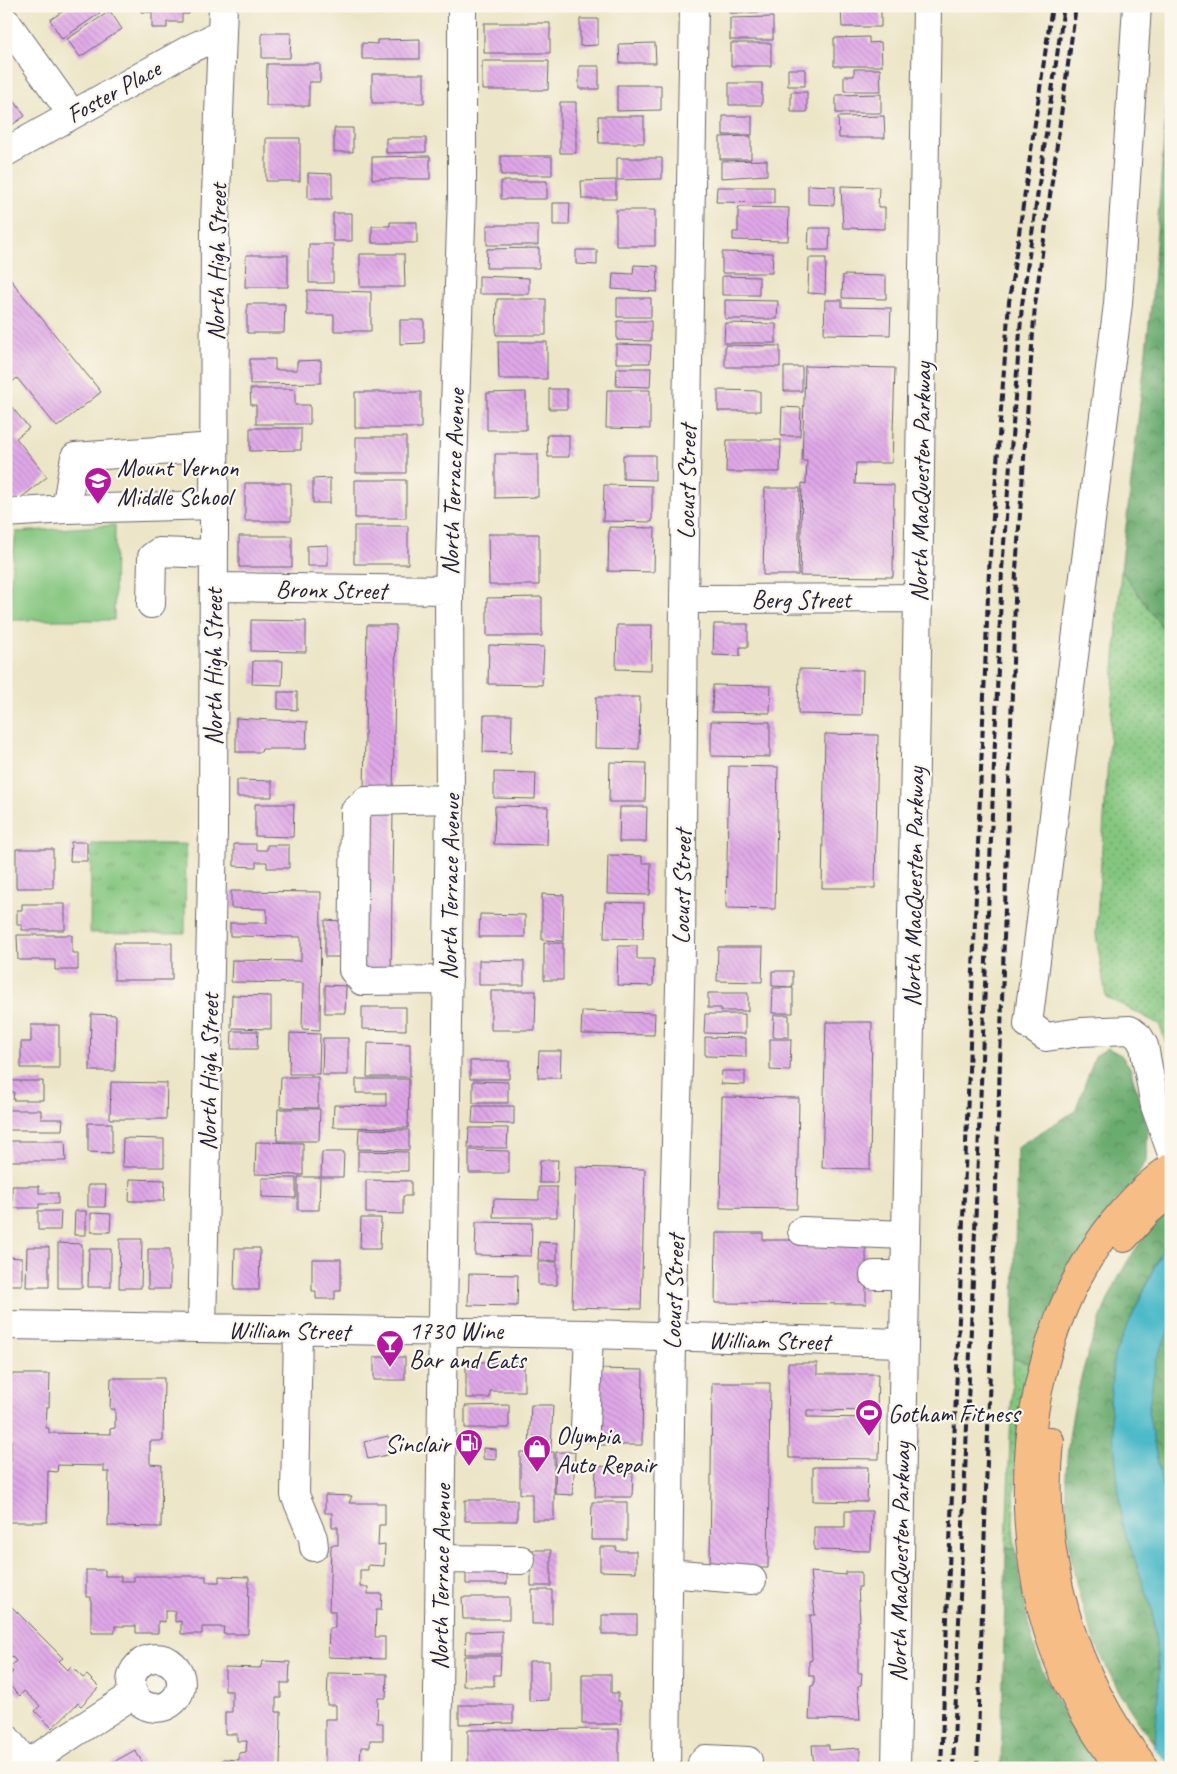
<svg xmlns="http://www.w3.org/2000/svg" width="1177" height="1774" font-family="Caveat,sans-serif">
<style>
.grass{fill:url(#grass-dots);stroke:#53745d}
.forest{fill:url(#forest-crowns);stroke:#466654}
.park{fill:url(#park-tufts);stroke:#53745d}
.pitch{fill:#84c67f;stroke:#53745d}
.water{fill:#4ebac9;stroke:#386e82}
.pier{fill:#ece5c7}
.building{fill:url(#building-back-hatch)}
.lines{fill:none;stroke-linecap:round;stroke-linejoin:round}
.minor-casing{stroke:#69666c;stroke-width:30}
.highway-casing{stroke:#69666c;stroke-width:30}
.minor{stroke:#fff;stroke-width:28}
.highway{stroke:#f6be86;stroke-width:28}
.rail{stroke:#22223b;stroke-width:4;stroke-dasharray:8 4;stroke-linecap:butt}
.labels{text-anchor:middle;stroke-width:4.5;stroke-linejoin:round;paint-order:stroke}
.street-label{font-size:25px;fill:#22223b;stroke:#fbf7ec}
.poi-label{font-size:25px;fill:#22223b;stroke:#fbf7ec;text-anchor:start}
</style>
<defs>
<pattern id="grass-dots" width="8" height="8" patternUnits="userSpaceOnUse" patternTransform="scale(1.25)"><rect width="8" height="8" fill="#84c67f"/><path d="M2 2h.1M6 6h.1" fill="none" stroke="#6ca069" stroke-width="1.8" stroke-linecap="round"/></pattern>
<pattern id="forest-crowns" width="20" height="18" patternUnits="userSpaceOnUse" patternTransform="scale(1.25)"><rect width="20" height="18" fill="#6bab6e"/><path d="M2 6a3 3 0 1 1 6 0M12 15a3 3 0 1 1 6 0" fill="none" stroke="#588b5c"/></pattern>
<pattern id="park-tufts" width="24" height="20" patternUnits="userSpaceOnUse" patternTransform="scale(1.25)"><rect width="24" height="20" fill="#84c67f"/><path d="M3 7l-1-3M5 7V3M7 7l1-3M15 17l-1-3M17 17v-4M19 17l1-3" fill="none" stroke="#6ca069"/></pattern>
<pattern id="building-back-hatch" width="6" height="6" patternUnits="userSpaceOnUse" patternTransform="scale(1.25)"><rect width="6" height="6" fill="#dfa7e7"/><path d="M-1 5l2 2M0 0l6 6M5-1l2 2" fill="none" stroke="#bf8fc7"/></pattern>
</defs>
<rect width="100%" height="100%" fill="#fbf7ec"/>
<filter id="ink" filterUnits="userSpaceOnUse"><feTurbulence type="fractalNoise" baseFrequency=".02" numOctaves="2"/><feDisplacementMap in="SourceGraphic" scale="10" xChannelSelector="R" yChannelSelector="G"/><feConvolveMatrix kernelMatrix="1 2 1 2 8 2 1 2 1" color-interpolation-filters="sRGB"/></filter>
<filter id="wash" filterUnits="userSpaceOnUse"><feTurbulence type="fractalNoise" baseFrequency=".0096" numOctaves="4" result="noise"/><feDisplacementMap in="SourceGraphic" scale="20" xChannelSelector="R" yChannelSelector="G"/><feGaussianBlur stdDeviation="1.12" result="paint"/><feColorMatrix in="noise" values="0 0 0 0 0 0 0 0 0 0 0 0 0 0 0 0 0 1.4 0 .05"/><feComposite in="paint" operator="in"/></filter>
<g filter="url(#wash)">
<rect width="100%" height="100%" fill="#ece5c7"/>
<path class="grass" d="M1121,570L1171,640V1056L1159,1024L1106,997L1096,935Z
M1013,1358L1030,1364L1018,1425L1013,1523L1015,1548L1006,1547Z"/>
<path class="forest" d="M1171,45V640L1121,570L1152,297Z
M1108,1048L1121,1055L1130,1067L1148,1129L1146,1161L1134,1182L1108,1210L1058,1293L1030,1364L1013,1358L1017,1147L1075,1111L1095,1056Z
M1171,1209V1257L1159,1256L1114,1356L1110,1403L1122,1522L1153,1612L1159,1678L1155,1745C1060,1621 1042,1479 1095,1333C1112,1286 1132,1243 1171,1209Z
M1171,1325V1531L1148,1412L1156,1361Z
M1006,1547L1015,1548C1022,1586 1027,1631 1041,1667C1056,1702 1077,1738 1102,1768H1001Z"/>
<path class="park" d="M91,844H186L185,933H90Z"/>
<path class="pitch" d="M115,525L114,620H6L16,532Z"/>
<path class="water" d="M1171,1231V1325L1156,1361L1148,1412L1171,1531V1768H1146L1155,1745L1159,1678L1153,1612L1122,1522L1110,1403L1114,1356Z"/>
<path class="pier" d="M1152,1745L1171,1767V1768H1144Z"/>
<g id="blocks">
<path class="building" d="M71,6H95L100,13L62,39L50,20Z
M141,6H189V14H182V22H167V28H152V12H141Z
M250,6H325L324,11Z
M729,6H789V12L729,13Z
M841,6H881V27H842Z
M110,11L122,29L80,57L67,39Z
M773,17V40H730V18Z
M580,19H598V45L580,46Z
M484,23H550V53H484Z
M262,33H291L290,58H262Z
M869,37V43L881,42L882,66H834V38Z
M420,39V59H362V43L377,44V40Z
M655,43L656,63H620L619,44Z
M731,43H771V66H731Z
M482,61H549L548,90H482Z
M267,64H320V82H309V106H266Z
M579,66H599V89H579Z
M788,69H805V86H788Z
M854,69H880L881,91H844V76H854Z
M372,74H424V103H372Z
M729,83H762V105H729Z
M617,85H661V110L617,111Z
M791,92H807V112H791Z
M881,94V113H836V95Z
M13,99L25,116L6,129V104Z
M560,102H576V153H560Z
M598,116H644V143H599Z
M723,116H752V135H723Z
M884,116L885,138H839L838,117Z
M334,128H353V152H334Z
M751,136V159H720V137Z
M266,138H300V181H266Z
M386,138H426V152L386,153Z
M430,156V179H372V157Z
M501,156H552V175H501Z
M617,158H662V179L617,180Z
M767,160V175L721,178V161Z
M308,173L332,174V199H308Z
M616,180V199H582L581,181Z
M501,181H547V199H501Z
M808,185L835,186L834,205L808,204Z
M841,186L879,187L878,207H885V229L843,228Z
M717,187H774V203L716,202Z
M553,203H570L569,225H553Z
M738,207L789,208L788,241L733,240V232H738Z
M616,210H655V246H616Z
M333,213H352V241H333Z
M390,222H417V243H372V226H390Z
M487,225H538V245H487Z
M809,228H830L829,250H808Z
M309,244H333V283H309Z
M539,248V268H486L487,249Z
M576,250H597V265L576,264Z
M722,252L773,253L772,273H722Z
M360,254H404L405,287H360Z
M246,255H288V287H245Z
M809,258H826L825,294L808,293Z
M634,265L658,266L657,292L612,289L613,273L633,274Z
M6,274L101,392L57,427L17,378L6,387Z
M843,275L886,276V299L842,298Z
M479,276L529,278V294H479Z
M722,276L759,277V295H722Z
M307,290L371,292V331H334V315H307Z
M617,298H651V317H617Z
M497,299H546V335H496Z
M725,300L778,301L777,319H725Z
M825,300H842V307L891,308L890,335L824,334Z
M247,304H285L284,333H247Z
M400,320H424V343L400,344Z
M617,321H651V341L617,340Z
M725,323L776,324V343H724Z
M498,342H547V379H499Z
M616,344L651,345L650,363H616Z
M725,345L780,346V367H725Z
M250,359H275V370H297V361L321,360V383L250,384Z
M805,366L895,368L892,463H856L855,484L894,485L893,577L800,576L802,483L806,484L807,461H802Z
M784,367H802V391H784Z
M617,368H651L650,387L616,386Z
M250,389H295V405H310V424H256V405H251Z
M549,389H567V409H549Z
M607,390H650V429L606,428Z
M718,390L760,391V411H718Z
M355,392H421V428H355Z
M526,392V430H487V393Z
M6,400L29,428L16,438L47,477L6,510Z
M782,407L801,408L800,436H781Z
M250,428H301V450L250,451Z
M547,435H569V457H548Z
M356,437H406V473H356Z
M727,440H781L780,472H726Z
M495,454H538V497L495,498Z
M623,455H655V480L623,479Z
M330,478V503H313V479Z
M355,480H406V518H355Z
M245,483H291V521H245Z
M604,485L652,486V522L603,521Z
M765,488H800L798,575H763Z
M354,526H408V564H354Z
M609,527L655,528L654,572L608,571Z
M488,534H539V585H489Z
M239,536H292V567H239Z
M328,545V566H307V546Z
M542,597V636H487V598Z
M251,620L306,621V652L251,651Z
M714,624H748V647H740V656L713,655Z
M367,625H396L393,792L364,791Z
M617,625H652L651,670L616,669Z
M489,645L544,647L542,685L488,684Z
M253,661H283L282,685L252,684Z
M799,669L863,670L862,715L798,714Z
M713,685L771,686L770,713L712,712Z
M278,692H297V710L278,709Z
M596,697H640L639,749L595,748Z
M484,715H512L511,753L483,752Z
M236,718L307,722L306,749H262L261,752H236Z
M711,721L770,722V757L711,756Z
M825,734L878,735L875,888H822Z
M610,762L646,763L645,802H609Z
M729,766L778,767L775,909L726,908Z
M494,772L536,773L535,799L494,798Z
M237,780L272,781V797H237Z
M255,804H294L293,837L255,836Z
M495,806L548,807L547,845L494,844Z
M620,807H647L646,842H619Z
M364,810H393L391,976H361Z
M71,842H87V861H70Z
M234,844H256V850H267V845H289V868H267V862H256V867L234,866Z
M16,849H53V888H16Z
M608,855L642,856V863H651L650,895L607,894Z
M231,891L321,892L320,1030L302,1029L303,983L231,982L232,960L301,961V937L230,936V923H267V909L231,908Z
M542,894L564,895L563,941L542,940Z
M605,902L644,903L643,939L604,938Z
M22,904H65V930H22V925H17V910H22Z
M480,914L525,915V937H479Z
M325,920L343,921L342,957H325Z
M17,935H72V953H78V970H55V960H18Z
M114,943H172V980H114Z
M544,943H563V980H544Z
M618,946H637V959H654L653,986L617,985Z
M718,947H763L762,982L717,981Z
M479,960L524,961V985H479Z
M772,971H793V987L772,986Z
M325,985L346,986L345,1013H325Z
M773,988H793V1013H772Z
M491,991H536L535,1030H491Z
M708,993H748V1011H721V1008H708Z
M232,995L271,996V1029L231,1028Z
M362,1007H406V1030L362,1029Z
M582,1011L655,1013L654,1035L581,1034Z
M91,1014L116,1015L115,1071H90Z
M705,1014H745V1034L704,1033Z
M774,1015H789V1037H773Z
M826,1022H872L870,1169L822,1168Z
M31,1025H59V1068H21V1042H31Z
M232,1031H258L257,1049H231Z
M290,1033L320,1034L319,1074H289Z
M705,1037L746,1038V1057L705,1056Z
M323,1038H348V1075H322Z
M770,1039H791L790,1071L770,1070Z
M368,1043L410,1044V1077H367Z
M539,1051H561L560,1078H538Z
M470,1061H509V1079H470Z
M722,1071H745V1085L721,1084Z
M281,1077H318V1108L280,1107Z
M356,1079H409L408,1128L333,1127L334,1105L386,1106V1093H356Z
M9,1081H43V1100H13L14,1092H8Z
M473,1081L508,1082V1103H473Z
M111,1082L167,1083L166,1119H110Z
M722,1097L799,1098L797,1209L720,1208Z
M473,1106H514V1124L472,1123Z
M278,1109H320L319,1141H277Z
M7,1110H41V1119H63L62,1130H7Z
M88,1123H112V1153L88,1152Z
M469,1128H508L507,1148H468Z
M359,1129L409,1130V1150L358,1149Z
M123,1138L164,1139V1167H122Z
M9,1141H65L66,1161H9Z
M256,1142L303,1143V1175L255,1174Z
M469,1150L509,1151V1173H469Z
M358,1151L408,1152V1171H358Z
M322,1152H344L343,1177H321Z
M540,1160H558L557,1183H539Z
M576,1167L645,1169L641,1309L572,1307Z
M298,1177H320L319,1210H298Z
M262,1178H296V1198L262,1197Z
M130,1179L165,1180L164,1201H129Z
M366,1180L411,1181V1196H403V1214L366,1213Z
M88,1185H106L105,1207H88Z
M12,1186H39V1193H58V1204H39V1208H12Z
M539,1187H557V1217H493L494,1199L539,1200Z
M38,1211H61L60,1230H38Z
M75,1211H86V1235H74Z
M91,1213L111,1214L110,1232H91Z
M361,1218H381L380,1249H360Z
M476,1222L532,1223L531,1256L475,1255Z
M716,1233H763V1240H838L866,1237V1304L715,1303Z
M120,1239H142L141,1288H119Z
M539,1242L557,1243V1261L538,1260Z
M58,1243L82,1244V1288H58Z
M27,1247H49V1287H26Z
M235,1248H260L259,1290H234Z
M89,1249H111V1287H88Z
M148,1249H170V1289H148Z
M6,1257L22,1258V1285H6Z
M312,1259H341V1291H335V1299H316V1291H312Z
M538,1262H557V1285H538Z
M469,1274L518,1275L517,1306L468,1305Z
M374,1357H405V1380H374Z
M466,1362H524V1391H490V1398H466Z
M788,1363H817V1374H878L877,1411L807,1410V1417L880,1418L879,1459L789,1458Z
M597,1369L643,1370L642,1445H597Z
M6,1374H50L49,1407H47L46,1428H49V1433L110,1434V1429L115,1428V1409H110L111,1378H164L163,1441H150V1464L162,1465L161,1527L108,1526L109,1472H104V1466L58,1465L57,1472L48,1471L47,1522H6V1460H11V1438H6Z
M712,1383H770L768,1568H710Z
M509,1405V1428H465V1406Z
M531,1405H553L551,1450L529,1449Z
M388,1436L392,1454L368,1459L364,1442Z
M483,1448L496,1449V1460L483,1459Z
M520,1452H554V1520H532V1494H520Z
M556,1452H575L573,1495L555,1494Z
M596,1466L614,1467V1474L633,1473L632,1497H595Z
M813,1467H868L867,1502L813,1501Z
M325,1495L352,1496L349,1503H385V1525H379L378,1546L385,1545L384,1566L368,1565V1570H360V1587H368V1594H382L381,1610H376L375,1637H385V1659L328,1657L329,1628H335V1611H329L331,1545H338V1527H332V1513H325Z
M465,1500H517V1521H465Z
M592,1502H627V1540H591Z
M845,1511H872L871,1551L814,1550V1527H845Z
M600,1547H617L616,1551H636V1572L600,1571Z
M531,1550H551V1586H531Z
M466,1561H507V1584H466Z
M86,1570H105V1576H121V1581H134V1576H206V1582H219V1576L249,1577L248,1634H223L224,1627H202V1634H181V1621L175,1622V1611H165V1622L158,1621V1633H136V1626H115V1633H91V1597H86Z
M810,1572L845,1575V1572H861V1587H858L860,1621H858V1673H862L861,1685L858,1686L860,1720L809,1719L811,1686L814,1685V1676H809V1661L812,1660L810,1615H815Z
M532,1590H552V1624H532Z
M462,1597H509V1619H463Z
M12,1607L63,1658L59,1661L68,1670L71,1666L83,1678L87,1675L99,1687L81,1706L78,1703L52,1728L35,1711L40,1706L24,1691L20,1696L6,1682V1679L13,1672L9,1668L16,1661L9,1654L6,1656V1608L8,1610Z
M602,1615H637V1634H602Z
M502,1631V1654H465L466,1632Z
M464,1656H501L500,1675H494V1686H463Z
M263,1661L290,1662L289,1683H281V1698H276V1712H281L280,1768H223V1759L239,1760V1753L246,1752L247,1741H237V1734H225V1712H232V1691H225V1667L260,1668Z
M529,1661H549V1700L529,1701Z
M328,1673L387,1674L386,1698H378L377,1723H383V1740H370V1747H361L360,1762H369V1768H325V1719H336V1705H327Z
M582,1674H611V1693H618V1701H621V1724H582Z
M459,1705H513V1723L459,1724Z
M619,1729V1768H468V1730Z
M812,1745H829V1750L860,1748V1766H857V1768H814Z
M135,1750L145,1767L112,1768L110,1764Z"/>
</g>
</g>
<g filter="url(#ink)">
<use href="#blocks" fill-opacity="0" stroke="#69666c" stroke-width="1"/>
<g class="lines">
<defs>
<path id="minor" d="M1137,6L1118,304L1028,1024L1046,1037L1081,1032L1130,1030L1139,1037L1144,1046L1155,1106L1171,1151
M6,22L72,114
M6,152L190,49L222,34
M214,447L75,457L66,509L215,505
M6,513L66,509
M214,587L449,590
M684,599L918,598
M151,604L152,557L159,552L214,554
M448,980L362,981L353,970L355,811L366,801L450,799
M802,1231L906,1235
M874,1275H904
M6,1325L589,1334L902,1343
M202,1328L213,832L215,223L223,6
M298,1329L295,1495L313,1538L314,1547
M585,1428L589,1334
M440,1559L521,1560
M668,1573L752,1580
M131 1683a25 25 0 1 1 50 0a25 25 0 1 1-50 0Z
M6,1738L30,1768
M27,1764L134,1694
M437,1768L450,799L449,590L462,195V6
M666,1768L671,1337L681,948L684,599L694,6
M702,1768V1763L706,1759L748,1761
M896,1768L918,598L927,6"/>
<path id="highway" d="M1124,1238L1148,1211L1171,1192
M1050,1441C1038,1558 1072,1676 1145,1768
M1120,1768C1092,1730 1068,1690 1053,1646C998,1490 1031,1269 1171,1167"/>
</defs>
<use href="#minor" class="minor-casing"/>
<use href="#highway" class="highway-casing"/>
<use href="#minor" class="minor"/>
<use href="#highway" class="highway"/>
<path class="rail" d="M941,1768L989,571L1009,302L1052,6
M953,1768L1002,570L1022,305L1064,6
M977,1768L1016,570L1035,305L1076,6"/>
</g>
</g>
<defs>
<symbol id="school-pin" viewBox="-11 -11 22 30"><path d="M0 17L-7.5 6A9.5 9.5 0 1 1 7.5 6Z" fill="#b5179e" stroke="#fbf7ec"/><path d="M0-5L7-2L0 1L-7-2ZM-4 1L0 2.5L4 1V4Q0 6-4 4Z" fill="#fff"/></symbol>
<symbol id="bar-pin" viewBox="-11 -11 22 30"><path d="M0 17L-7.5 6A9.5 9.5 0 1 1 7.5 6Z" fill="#b5179e" stroke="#fbf7ec"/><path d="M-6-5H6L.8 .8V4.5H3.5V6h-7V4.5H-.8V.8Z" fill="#fff"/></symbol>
<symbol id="stadium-pin" viewBox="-11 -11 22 30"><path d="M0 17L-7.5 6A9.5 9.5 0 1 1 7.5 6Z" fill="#b5179e" stroke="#fbf7ec"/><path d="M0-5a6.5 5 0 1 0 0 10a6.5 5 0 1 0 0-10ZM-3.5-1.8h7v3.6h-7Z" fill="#fff"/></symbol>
<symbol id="fuel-pin" viewBox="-11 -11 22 30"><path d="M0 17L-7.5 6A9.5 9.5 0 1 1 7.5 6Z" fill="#b5179e" stroke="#fbf7ec"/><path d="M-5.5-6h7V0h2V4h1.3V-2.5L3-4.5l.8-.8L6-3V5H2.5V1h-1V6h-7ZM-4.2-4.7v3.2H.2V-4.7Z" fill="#fff"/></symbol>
<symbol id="shop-pin" viewBox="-11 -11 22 30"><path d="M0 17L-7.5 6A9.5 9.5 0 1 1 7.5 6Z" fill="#b5179e" stroke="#fbf7ec"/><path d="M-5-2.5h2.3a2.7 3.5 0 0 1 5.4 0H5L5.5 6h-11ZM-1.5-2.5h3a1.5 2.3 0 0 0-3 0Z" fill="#fff"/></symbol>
</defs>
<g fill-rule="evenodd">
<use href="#school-pin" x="82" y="465" width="32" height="43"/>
<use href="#bar-pin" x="374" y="1328" width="32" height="43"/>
<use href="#stadium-pin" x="853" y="1397" width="32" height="43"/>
<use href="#fuel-pin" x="453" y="1427" width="32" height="43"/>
<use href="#shop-pin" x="521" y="1433" width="32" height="43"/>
</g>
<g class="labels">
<g class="street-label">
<text transform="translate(113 91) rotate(-29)" y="9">Foster Place</text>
<text transform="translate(216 262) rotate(-89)" y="9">North High Street</text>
<text transform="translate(452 482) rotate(-88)" y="9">North Terrace Avenue</text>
<text transform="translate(686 482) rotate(-89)" y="9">Locust Street</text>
<text transform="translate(920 482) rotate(-89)" y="9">North MacQuesten Parkway</text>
<text transform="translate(331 589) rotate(1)" y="9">Bronx Street</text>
<text x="801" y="608">Berg Street</text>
<text transform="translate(213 667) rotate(-90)" y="9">North High Street</text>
<text transform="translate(449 887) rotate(-89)" y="9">North Terrace Avenue</text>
<text transform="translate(681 887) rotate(-89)" y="9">Locust Street</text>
<text transform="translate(913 887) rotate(-89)" y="9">North MacQuesten Parkway</text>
<text transform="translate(208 1072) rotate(-89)" y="9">North High Street</text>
<text transform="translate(673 1292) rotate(-88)" y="9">Locust Street</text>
<text transform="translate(289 1330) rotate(1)" y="9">William Street</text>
<text transform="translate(769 1340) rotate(1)" y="9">William Street</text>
<text transform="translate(899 1562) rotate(-89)" y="9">North MacQuesten Parkway</text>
<text transform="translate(440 1577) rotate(-89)" y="9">North Terrace Avenue</text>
</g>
<g class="poi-label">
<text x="117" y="476">Mount Vernon<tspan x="117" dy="29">Middle School</tspan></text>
<text x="409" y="1339">1730 Wine<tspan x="409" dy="29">Bar and Eats</tspan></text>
<text x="888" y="1422">Gotham Fitness</text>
<text x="556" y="1444">Olympia<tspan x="556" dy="29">Auto Repair</tspan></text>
<text x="450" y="1452" text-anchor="end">Sinclair</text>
</g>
</g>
<rect width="1177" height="1774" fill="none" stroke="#fbf7ec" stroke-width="25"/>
</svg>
